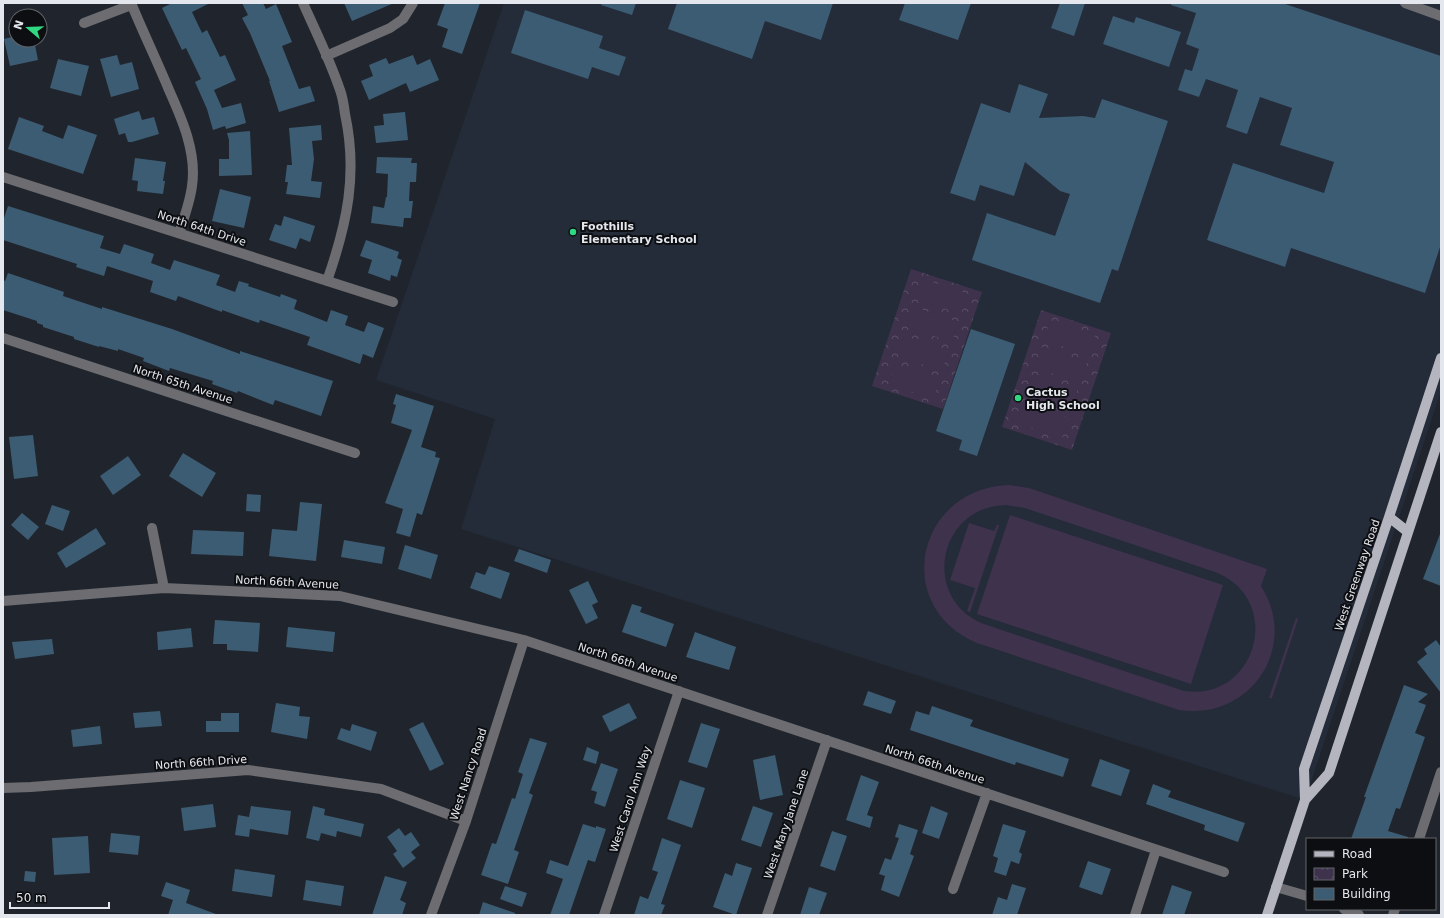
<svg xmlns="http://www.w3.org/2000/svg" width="1444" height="918" font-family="'DejaVu Sans',sans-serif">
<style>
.built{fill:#242b39}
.park{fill:url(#park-crowns)}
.garden{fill:#3f324d;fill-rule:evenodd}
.building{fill:#3c5c73}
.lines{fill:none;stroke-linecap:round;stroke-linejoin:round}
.minor{stroke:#6c6c71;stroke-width:10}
.major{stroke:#b4b5bf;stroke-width:10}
.poi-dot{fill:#31d882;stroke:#0c0e11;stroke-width:1.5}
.labels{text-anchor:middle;stroke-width:4;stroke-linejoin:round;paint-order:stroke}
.poi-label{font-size:11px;font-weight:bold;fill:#e4e7ed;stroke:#0c0e11;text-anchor:start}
.street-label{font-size:11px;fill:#e4e7ed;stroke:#0c0e11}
</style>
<defs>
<pattern id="park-crowns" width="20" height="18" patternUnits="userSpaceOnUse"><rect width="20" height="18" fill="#3f324d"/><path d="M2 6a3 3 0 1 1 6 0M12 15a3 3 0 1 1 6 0" fill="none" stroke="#5b5067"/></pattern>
</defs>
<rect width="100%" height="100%" fill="#20252d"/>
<path class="built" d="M504,3L1441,4V391L1305,800L461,529L495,419L376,380Z"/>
<path class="park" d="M911,269L982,292L943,409L872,386Z
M1041,310L1111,333L1072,450L1002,427Z"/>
<path class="garden" d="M923,279L968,294L961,314L916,299Z
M914,307L958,322L952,342L907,327Z
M1050,320L1095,335L1089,355L1044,340Z
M904,336L949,350L942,371L898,356Z
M1042,347L1087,362L1080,382L1035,368Z
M895,364L940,378L933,399L889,384Z
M1032,376L1077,390L1071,411L1026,396Z
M1024,403L1069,418L1062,438L1017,423Z
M1009,485L1029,488L1267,569L1261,586C1300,647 1250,721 1179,710L977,643C891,607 916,488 1009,485ZM1006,505L1025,508L1215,572C1285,599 1257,702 1184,691L984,624C920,599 938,506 1006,505Z
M1010,515L1223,585L1191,684L977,614Z
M969,523L994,531L997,525H999L970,612L967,611L975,588L950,580Z
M1296,618L1298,619L1272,698H1269Z"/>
<path class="building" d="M172,3H210L192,12L202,33L207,30L220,57L225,55L236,80L214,90L222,108L241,103L246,123L226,129L225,126L213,130L207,109L195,82L201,79L186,48L182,50L162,8Z
M242,3H263L266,9L276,4L292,42L282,46L299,89L310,86L315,101L279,112L269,81H270L250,33L242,18L248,15Z
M344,3H394L352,21Z
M445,3H480L462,54L442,47L448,29L437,25Z
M602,3H636L632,15L601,5Z
M677,3H833L821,40L765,21L752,59L668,29Z
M905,3H971L958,40L899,20Z
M1060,3H1085L1074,36L1051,28Z
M1171,3H1282L1441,56V244L1425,293L1291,248L1285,267L1207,240L1233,163L1324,193L1334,162L1280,145L1292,108L1260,97L1247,134L1226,127L1238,90L1206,79L1199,97L1178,90L1185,69L1192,71L1199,49L1186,44L1196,13L1171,5Z
M525,10L603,36L599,48L626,57L619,76L592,67L588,79L511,53Z
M1113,16L1134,23L1136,17L1181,32L1169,67L1103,44Z
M16,36V40H34L38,60L10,66L4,39Z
M117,55L120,65L132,62L139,89L111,97L100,59Z
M413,55L417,65L430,59L439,80L410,92L406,83L369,100L361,81L373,76L369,65L386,58L389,64Z
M58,59L89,66L81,96L50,88Z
M1019,84L1048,94L1039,118L1083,116L1095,118L1102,99L1168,121L1118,271L1112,269L1100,303L972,260L987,213L1055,236L1070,194L1060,191L1025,162L1014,196L980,185L975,201L950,193L981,103L1010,113Z
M139,111L142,120L154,117L159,134L132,142H128L125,133L119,135L114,119Z
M405,112L408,140L376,143L374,126L384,125L383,114Z
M19,117L44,126L42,131L63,139L68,125L97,135L83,174L8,149Z
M321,125L322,140L312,141L314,159L311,181L322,182L320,198L286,194L288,182H285L287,165H292L289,128Z
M250,131L252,175L219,176V159H229V140L227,133Z
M377,157L412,158L411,163H417L416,182H410L409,201H413L411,218H404L403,227L371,223L373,206L384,208L386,197H387L388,174L376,173Z
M135,158L166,162L163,181H165L163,194L137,191L138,181L132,180Z
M220,189L251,197L244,228L212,221Z
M8,206L104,236L100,248L120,254L124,244L154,254L151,263L170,270L174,260L220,275L216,285L235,292L239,281L249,284L248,286L280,297L281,294L297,300L294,309L327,322L331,310L348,316L345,325L364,332L368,322L384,328L373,358L363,354L360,364L307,345L310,337L260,320L259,323L222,310V312L178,296L176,301L150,292L153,281L107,266L104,276L76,267L77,264L3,240V221Z
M284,216L315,226L310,242L300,238L296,249L269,240L275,224L281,226Z
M366,240L399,252L397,258L402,260L397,277L391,275L390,281L368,273L372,260L360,256Z
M8,273L64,292L63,296L102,309V307L172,329L240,354V351L333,381L321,416L275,400L273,405L238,391L237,393L212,384L213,381L170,368L169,371L143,361L144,358L118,349V351L99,346V347L74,339V337L43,327V325L37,323V321L3,310V280L5,281Z
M971,329L1015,344L977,456L959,450L962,440L936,431Z
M396,394L434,406L421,447L436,452L435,457L440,458L422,515L417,513L410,537L396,533L403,509L385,503L412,430L391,423L396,405L393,404Z
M33,435L38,476L14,479L9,437Z
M183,453L216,473L202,497L169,476Z
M128,456L141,475L113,495L100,476Z
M247,494L261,495L260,512L246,511Z
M300,502L322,504L316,561L269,556L272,529L297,531Z
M52,505L70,511L63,531L45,524Z
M22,513L39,527L28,540L11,525Z
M96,528L106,544L66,568L57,553Z
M193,530L244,532L243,556L191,554Z
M1440,534H1441V586L1423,579Z
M344,540L385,547L382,564L341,557Z
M405,545L438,555L431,579L398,569Z
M519,549L551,560L547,573L514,561Z
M489,566L510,573L501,599L470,588L476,572L485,575Z
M588,581L598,602L592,605L598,618L586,624L569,590Z
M632,604L642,607L640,612L674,624L666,647L622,632Z
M215,620L260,623L258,652L227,650V644H213Z
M288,627L335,632L333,652L286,647Z
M191,628L193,647L158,650L157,632Z
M695,632L736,647L729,670L686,657Z
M52,639L54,654L15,659L12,642Z
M1436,640L1441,647V693L1417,662L1427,654L1424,649Z
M1404,685L1428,694L1418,702L1426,705L1415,733L1425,737L1400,809L1396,808L1388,831L1408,837V839H1351L1366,797H1364Z
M868,691L896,701L891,714L863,705Z
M276,703L300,707L299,716L310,717L307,739L271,732Z
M629,703L637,718L610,732L602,716Z
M932,706L973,720L970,726L1069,759L1063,777L1016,762L1015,765L910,730L916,711L929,715Z
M160,711L162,726L135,728L133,713Z
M221,713H239V732H206V721H221Z
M423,722L444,764L430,771L409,729Z
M701,723L720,729L707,768L688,762Z
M352,724L377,732L371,751L337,739L341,728L350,731Z
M100,726L102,744L73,747L71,730Z
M530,738L547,743L529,793L533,795L514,850L519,852L508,884L481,875L492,843L496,844L512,798L515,799L523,774L518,772Z
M587,747L599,752L596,764L583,760Z
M775,755L783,795L760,800L753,760Z
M1100,759L1130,770L1121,796L1091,786Z
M601,763L618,769L605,807L594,803L597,792L591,790Z
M861,775L879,782L867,815L873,817L870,828L846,820Z
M680,780L705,788L692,828L667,819Z
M1153,784L1171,791L1168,797L1245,823L1238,842L1204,830L1205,825L1146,804Z
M213,804L216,827L184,831L181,808Z
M251,806L291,811L288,835L250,829L249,837L235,835L238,815L249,817Z
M313,806L325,809L324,815L364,824L361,837L337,831L336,837L321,833L319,841L306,838Z
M753,806L773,813L761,847L741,840Z
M931,806L948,813L939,839L922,833Z
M583,824L596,828V826L606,829L595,862L588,860L569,915H550L563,879L546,873L550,860L568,866Z
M899,824L918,830L910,854L914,856L899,897L881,890L885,876L879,874L885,858L891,860L899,838L895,837Z
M1003,824L1026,831L1019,852L1022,854L1019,864L1011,861L1006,876L994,872L998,858L993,856Z
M399,828L405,836L411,832L420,845L411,852L416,858L403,868L393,854L397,851L387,837Z
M832,831L847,836L835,871L820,866Z
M111,833L140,836L138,855L109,852Z
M88,836L90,873L54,875L52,838Z
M662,838L681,845L661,904L665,905L661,915H634L640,896L648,899L658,872L652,870Z
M1088,861L1111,869L1102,895L1079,887Z
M736,863L752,868L736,915L713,907L725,873L732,876Z
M235,869L275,875L272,897L232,891Z
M25,871L36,872L35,882L24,881Z
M385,876L407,882L400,900L406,903L402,915H372Z
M306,880L344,886L341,906L303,900Z
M166,882L190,890L186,903L216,914V915H168L173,900L161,896Z
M1012,884L1026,888L1017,915H992L998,897L1007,900Z
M1172,885L1192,892L1184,915H1162Z
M505,886L527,893L522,907L500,899Z
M809,887L827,893L819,915H800Z
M483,902L515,913V915H479Z"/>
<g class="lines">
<path class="minor" d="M131,3C143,32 157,61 169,90C182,119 197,153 192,186C190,202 184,218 179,233
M303,3C316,32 330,60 340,90C343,98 344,106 345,114C358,174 347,224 327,281
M1405,3L1441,16
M84,23L131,5
M326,56L390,28L403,19L413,3
M3,177L393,302
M3,338L355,453
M152,528L164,588
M3,601L164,588L340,596L524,640L1224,872
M3,788L31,787L248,770L381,789L466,821
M1419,839L1441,772
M1276,887L1307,896
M953,889L987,793
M1344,909L1359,915
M431,915L466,821L524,640
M604,915L679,691
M767,915L827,740
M1135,915L1156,850
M1393,915L1395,909"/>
<path class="major" d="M1389,517L1408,532
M1305,800L1329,773L1441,432
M1267,915L1305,800L1304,769L1389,517L1441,358"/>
</g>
<g class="poi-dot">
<circle cx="573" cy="232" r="4"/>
<circle cx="1018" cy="398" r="4"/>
</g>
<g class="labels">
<g class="poi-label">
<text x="581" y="230">Foothills<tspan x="581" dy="13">Elementary School</tspan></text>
<text x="1026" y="396">Cactus<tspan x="1026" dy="13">High School</tspan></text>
</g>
<g class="street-label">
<text transform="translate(202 228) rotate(18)" y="4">North 64th Drive</text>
<text transform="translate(183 384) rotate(18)" y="4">North 65th Avenue</text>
<text transform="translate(1357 575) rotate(-71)" y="4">West Greenway Road</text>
<text transform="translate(287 582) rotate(3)" y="4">North 66th Avenue</text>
<text transform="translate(628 662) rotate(18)" y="4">North 66th Avenue</text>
<text transform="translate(201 762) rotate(-4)" y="4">North 66th Drive</text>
<text transform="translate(935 764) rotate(18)" y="4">North 66th Avenue</text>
<text transform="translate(468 774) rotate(-72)" y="4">West Nancy Road</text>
<text transform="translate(630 799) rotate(-72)" y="4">West Carol Ann Way</text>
<text transform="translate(786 824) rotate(-71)" y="4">West Mary Jane Lane</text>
</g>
</g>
<rect width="1444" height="918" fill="none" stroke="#e4e7ed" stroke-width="8"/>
<rect x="1306" y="838" width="130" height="72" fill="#0c0e11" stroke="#626569"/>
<rect x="1314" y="851" width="20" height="6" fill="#b4b5bf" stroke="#626569"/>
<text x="1342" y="858" font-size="12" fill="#e4e7ed">Road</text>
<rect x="1314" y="868" width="20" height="12" fill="url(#park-crowns)" stroke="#626569"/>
<text x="1342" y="878" font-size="12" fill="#e4e7ed">Park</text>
<rect x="1314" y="888" width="20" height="12" fill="#3c5c73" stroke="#626569"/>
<text x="1342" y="898" font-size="12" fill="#e4e7ed">Building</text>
<g transform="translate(28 28) rotate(289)"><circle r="19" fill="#0c0e11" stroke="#626569"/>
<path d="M0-3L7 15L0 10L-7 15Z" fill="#31d882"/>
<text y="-6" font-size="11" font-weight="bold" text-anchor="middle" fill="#e4e7ed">N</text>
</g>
<path d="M10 902v6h99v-6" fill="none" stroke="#e4e7ed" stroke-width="2"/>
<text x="16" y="902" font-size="12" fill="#e4e7ed" stroke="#0c0e11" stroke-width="3" paint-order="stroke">50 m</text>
</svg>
